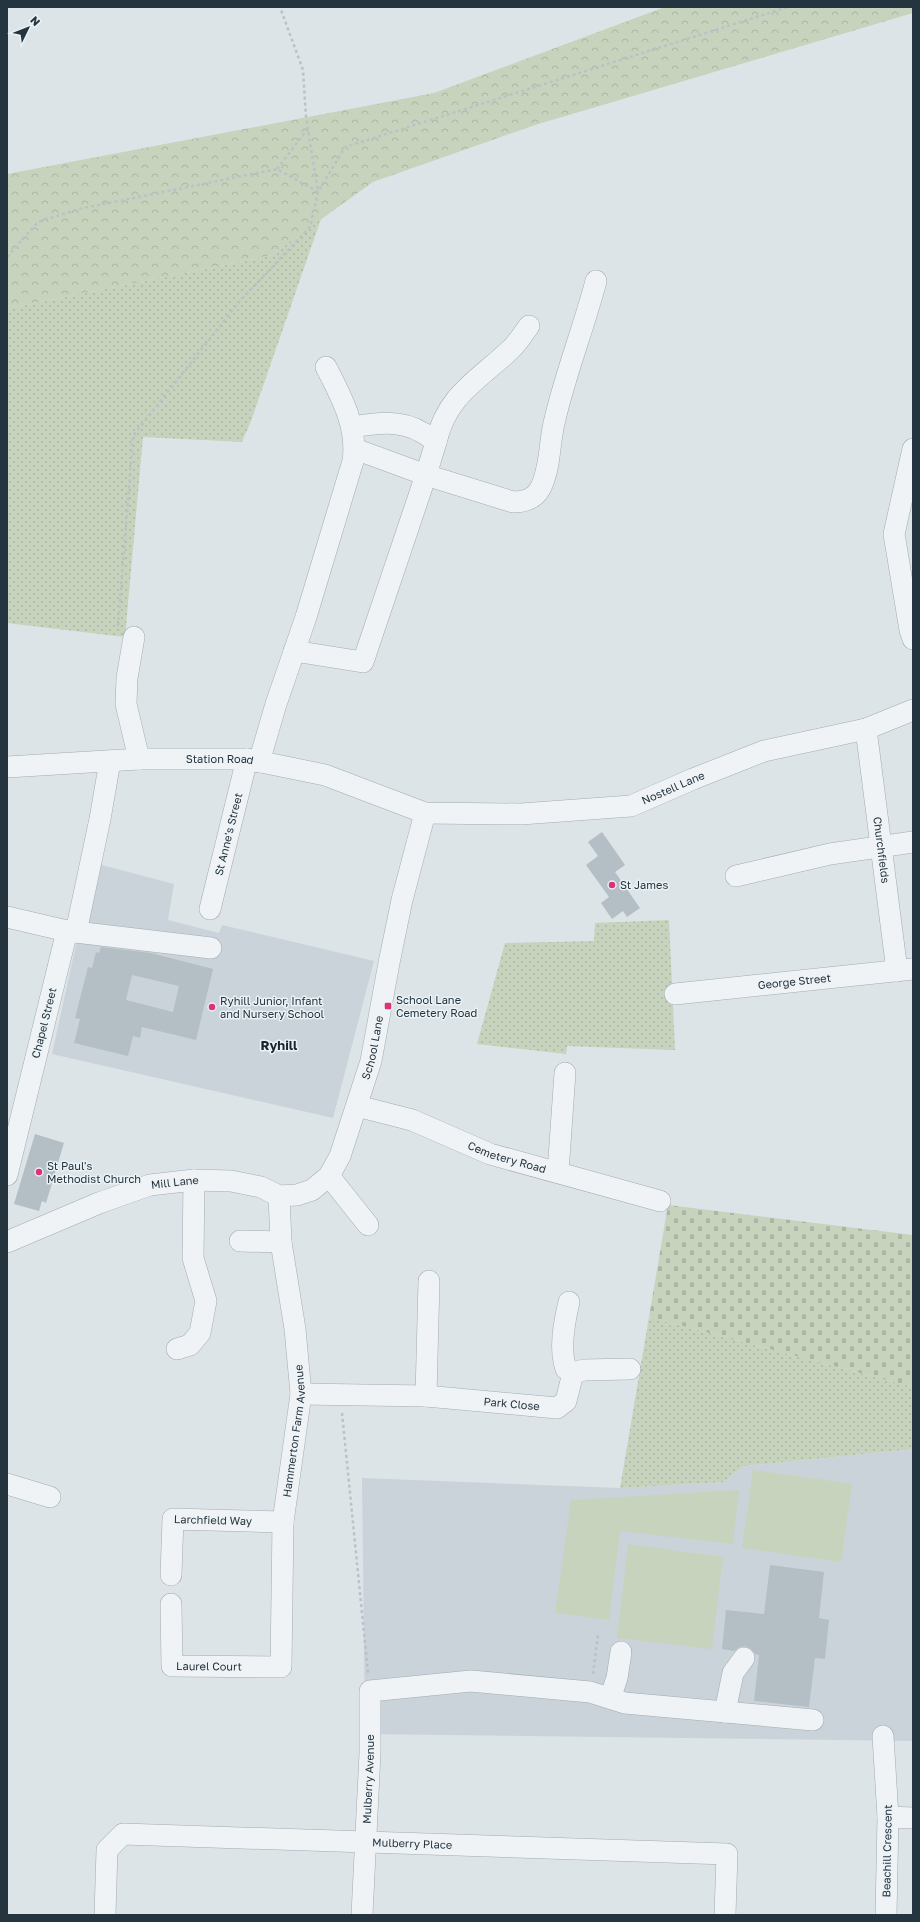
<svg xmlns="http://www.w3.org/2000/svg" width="920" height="1922" font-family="'Golos Text',sans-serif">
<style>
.built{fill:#cad3da}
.grass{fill:url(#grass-dots)}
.forest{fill:url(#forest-crowns)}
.cemetery{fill:url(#cemetery-stones)}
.park{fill:#c7d3bc}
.building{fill:#b3bec5;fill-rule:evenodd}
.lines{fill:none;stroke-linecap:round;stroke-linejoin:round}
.minor-casing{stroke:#a1acb2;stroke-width:22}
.path{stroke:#bac2c7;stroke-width:2.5;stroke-dasharray:3 3;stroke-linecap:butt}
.minor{stroke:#eff3f6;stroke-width:21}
.poi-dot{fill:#dc3276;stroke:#ebf2f5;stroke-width:1.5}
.labels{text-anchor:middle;stroke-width:3;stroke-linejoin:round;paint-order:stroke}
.street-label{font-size:11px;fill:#243540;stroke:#ebf2f5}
.poi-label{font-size:11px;fill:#243540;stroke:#ebf2f5;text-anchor:start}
.quarter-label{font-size:13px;font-weight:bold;fill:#172630;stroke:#ebf2f5}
</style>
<defs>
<pattern id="grass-dots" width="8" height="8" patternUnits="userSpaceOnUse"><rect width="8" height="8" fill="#c7d3bc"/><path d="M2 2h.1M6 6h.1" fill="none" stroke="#abb6a3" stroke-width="1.8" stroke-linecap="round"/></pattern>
<pattern id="forest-crowns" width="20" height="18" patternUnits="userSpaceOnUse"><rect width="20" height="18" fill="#c7d3bc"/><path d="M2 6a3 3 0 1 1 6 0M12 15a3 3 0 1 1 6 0" fill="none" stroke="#abb6a3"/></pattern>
<pattern id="cemetery-stones" width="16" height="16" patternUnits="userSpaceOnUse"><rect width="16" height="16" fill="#c7d3bc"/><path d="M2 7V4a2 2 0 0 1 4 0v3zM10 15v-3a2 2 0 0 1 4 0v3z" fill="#abb6a3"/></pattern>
</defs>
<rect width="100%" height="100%" fill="#dce4e8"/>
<path class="built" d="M94,863L174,884L168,920L219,933L222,925L374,961L333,1118L52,1054Z
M913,1449V1741L365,1734L362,1478L620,1488L723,1482L744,1466Z"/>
<path class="grass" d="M321,219L251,421L242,442L143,437L125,637L7,623V307H15L270,256Z
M669,920L675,1050L567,1046L566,1054L477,1044L505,943L594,941L595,923Z
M649,1317L913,1387V1449L744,1466L723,1482L620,1488Z"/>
<path class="forest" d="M665,7H913V13L535,125L373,182L270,256L15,307H7V174L434,93Z"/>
<path class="cemetery" d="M668,1205L913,1235V1387L649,1317Z"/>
<path class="park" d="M753,1470L852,1484L841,1562L742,1548Z
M739,1490L733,1544L620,1531L609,1620L555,1613L571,1500Z
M628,1544L723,1557L712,1649L617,1638Z"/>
<path class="building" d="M602,832L625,865L615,872L640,908L627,917L623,911L612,919L601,903L609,897L586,865L598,856L588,842Z
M101,947L151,953L213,969L196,1040L142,1027L140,1038L133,1036L128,1056L74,1043L80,1019L75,1018L88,967L92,968L96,952L99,953ZM132,975L179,986L173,1012L126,1000Z
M35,1134L64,1143L46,1203L42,1201L39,1211L14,1204Z
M770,1565L824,1572L819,1618L829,1620L825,1659L815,1658L809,1707L754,1701L759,1655L755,1654L751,1649L746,1646L740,1647L734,1651L722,1649L726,1610L764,1614Z"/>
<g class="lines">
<defs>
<g id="minor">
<path d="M352,427C376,423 401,419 423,433C428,435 431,439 436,442L426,475L513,502C525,502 535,499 541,487C551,466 549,441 555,419C566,372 584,327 596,281"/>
<path d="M436,442C447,395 477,381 510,350C517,344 523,334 529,326"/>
<path d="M913,449L894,534L910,630L913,639"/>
<path d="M134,637L127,678L126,704L139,759"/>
<path d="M294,651L363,662L426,475L355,449"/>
<path id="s1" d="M866,729L897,971"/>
<path d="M259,762L276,704L306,617L353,461C358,427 341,396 326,367"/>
<path id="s2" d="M7,767L139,759H247L325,775L425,813L521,814L631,806L693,779L764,751L866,729L913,710"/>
<path d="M736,876L830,854L913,842"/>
<path id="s3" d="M210,909L247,759"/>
<path d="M7,917L67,931L7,1175"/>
<path d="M67,931L211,948"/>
<path d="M76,932L100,819L110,761"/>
<path id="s4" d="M675,994L913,969"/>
<path id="s5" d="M357,1106L412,1120L490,1154L660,1201"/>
<path d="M558,1172L565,1073"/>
<path d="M329,1176L368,1225"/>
<path d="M240,1241L281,1242"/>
<path id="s6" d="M7,1242L99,1203L150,1185L194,1180L231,1181L261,1187L279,1196L297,1195L312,1190L329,1176L340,1156L371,1061L389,963L402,900L425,813"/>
<path d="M569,1302C564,1323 559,1349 566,1369L573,1373L584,1370L630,1369"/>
<path d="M177,1349L190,1345L200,1333L206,1301L193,1258L194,1180"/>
<path id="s7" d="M301,1394L426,1396L557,1408L566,1401L573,1373"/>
<path d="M426,1396L429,1281"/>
<path d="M7,1484L50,1497"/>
<path id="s8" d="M171,1575L173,1519L283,1522"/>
<path id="s9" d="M171,1604L172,1666L281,1667L283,1522L301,1394L295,1329L281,1242L279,1196"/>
<path d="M610,1698L617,1678L621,1652"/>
<path d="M725,1712L733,1673L744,1658"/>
<path d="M883,1736L888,1817L886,1915"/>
<path d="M888,1817L913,1818"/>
<path id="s10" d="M105,1915L107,1850L123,1834L727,1854L725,1915"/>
<path id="s11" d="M362,1915L370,1753V1691L471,1681L590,1692L625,1703L813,1720"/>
</g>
</defs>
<use href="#minor" class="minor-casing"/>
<path class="path" d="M277,169L307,130
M7,257L38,222L79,209L277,169L318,192L345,147L788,7
M118,626L133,436L239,302L310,227L318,192L306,117L303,70L280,7
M342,1413L368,1673
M593,1674L598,1634"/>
<use href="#minor" class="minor"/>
</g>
<g class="poi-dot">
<circle cx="612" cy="885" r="4"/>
<rect x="384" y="1002" width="8" height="8" rx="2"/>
<circle cx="212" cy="1007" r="4"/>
<circle cx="39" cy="1172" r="4"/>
</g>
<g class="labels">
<g class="street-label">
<text dy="4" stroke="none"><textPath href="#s2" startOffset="213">Station Road</textPath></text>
<text dy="4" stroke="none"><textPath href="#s2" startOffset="679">Nostell Lane</textPath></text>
<text dy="4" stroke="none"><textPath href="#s3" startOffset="77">St Anne's Street</textPath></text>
<text dy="4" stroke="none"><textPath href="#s1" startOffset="122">Churchfields</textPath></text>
<text dy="4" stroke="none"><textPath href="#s4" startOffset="120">George Street</textPath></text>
<text transform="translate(44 1023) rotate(-76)" y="4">Chapel Street</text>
<text dy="4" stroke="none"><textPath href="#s6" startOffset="478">School Lane</textPath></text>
<text dy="4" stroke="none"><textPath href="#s5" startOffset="159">Cemetery Road</textPath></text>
<text dy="4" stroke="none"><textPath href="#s6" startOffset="179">Mill Lane</textPath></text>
<text dy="4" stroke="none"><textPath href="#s7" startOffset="211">Park Close</textPath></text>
<text dy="4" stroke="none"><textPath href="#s9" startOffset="408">Hammerton Farm Avenue</textPath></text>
<text dy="4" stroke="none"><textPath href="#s8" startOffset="96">Larchfield Way</textPath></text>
<text dy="4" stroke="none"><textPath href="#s9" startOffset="99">Laurel Court</textPath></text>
<text dy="4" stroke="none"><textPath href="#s11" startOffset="136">Mulberry Avenue</textPath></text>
<text dy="4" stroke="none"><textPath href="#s10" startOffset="377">Mulberry Place</textPath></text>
<text transform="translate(887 1851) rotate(-89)" y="4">Beachill Crescent</text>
</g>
<g class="poi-label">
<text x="620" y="889">St James</text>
<text x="396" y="1004">School Lane<tspan x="396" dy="13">Cemetery Road</tspan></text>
<text x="220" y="1005">Ryhill Junior, Infant<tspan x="220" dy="13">and Nursery School</tspan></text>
<text x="47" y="1170">St Paul's<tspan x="47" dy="13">Methodist Church</tspan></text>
</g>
<g class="quarter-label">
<text x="279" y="1050">Ryhill</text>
</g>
</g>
<rect width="920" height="1922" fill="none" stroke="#243540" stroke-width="16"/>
<g transform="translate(28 28) rotate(47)" stroke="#ebf2f5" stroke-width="3" paint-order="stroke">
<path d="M0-3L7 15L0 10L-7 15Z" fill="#243540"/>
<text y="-6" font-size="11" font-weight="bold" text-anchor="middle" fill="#243540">N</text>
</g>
</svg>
